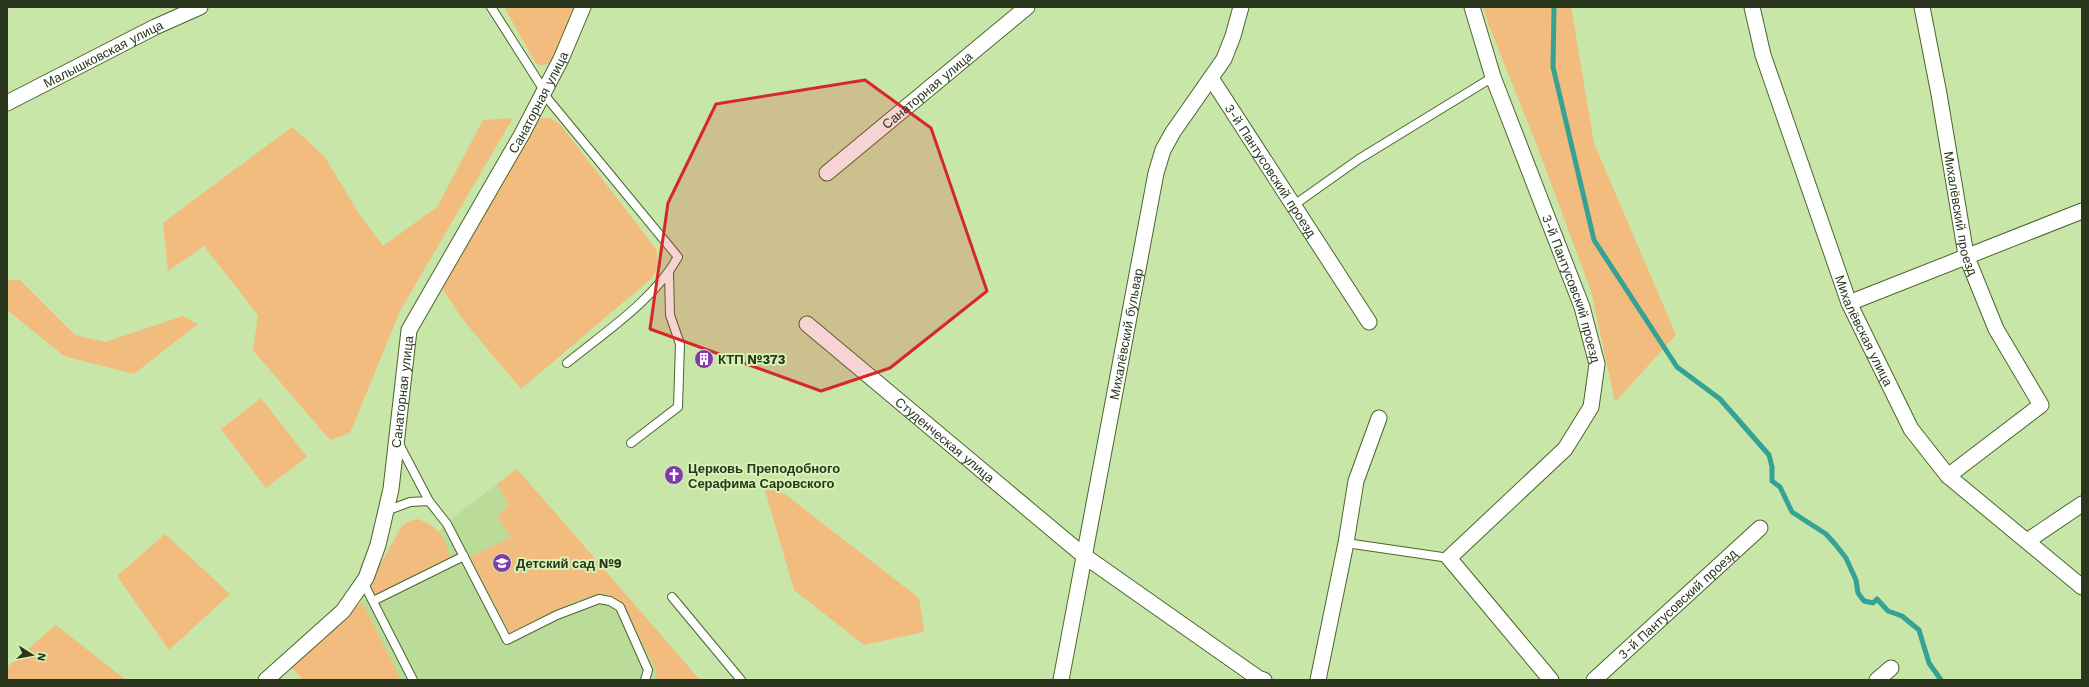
<svg xmlns="http://www.w3.org/2000/svg" width="2089" height="687" font-family="'Work Sans',sans-serif">
<style>
.built{fill:#bbdc98}
.green{fill:#f2bc7e}
.lines{fill:none;stroke-linecap:round;stroke-linejoin:round}
.stream{stroke:#34a294;stroke-width:5}
.lane-casing{stroke:#4c652d;stroke-width:10}
.street-casing{stroke:#4c652d;stroke-width:17}
.lane{stroke:#fff;stroke-width:8}
.street{stroke:#fff;stroke-width:15}
.marked{fill:#d62828;fill-opacity:0.2;stroke:#d62828;stroke-width:3;stroke-linejoin:round}
.labels{text-anchor:middle;stroke-width:4;stroke-linejoin:round;paint-order:stroke}
.street-label{font-size:13px;fill:#29351d;stroke:#d5f3b5}
.poi-label{font-size:13px;font-weight:bold;fill:#29351d;stroke:#d5f3b5;text-anchor:start}
</style>
<rect width="100%" height="100%" fill="#c8e6a8"/>
<path class="built" d="M517,469L700,680H303L292,668L457,514Z"/>
<path class="green" d="M504,7H577L550,64L540,65L535,62Z
M1483,7H1571L1594,143L1676,335L1615,402L1591,291L1536,143L1489,26Z
M513,118L400,311L350,433L330,440L253,350L258,315L204,246L168,271L163,223L292,127L324,156L360,215L383,246L437,207L483,120Z
M542,118H549L559,123L656,249C659,261 659,267 652,278L521,389L464,321L443,290L444,286L537,122Z
M7,280H20L75,335L105,342L183,316L198,324L134,374L64,356L7,310Z
M261,398L307,457L266,488L221,429Z
M517,469L700,680H657L656,670L625,608C620,601 613,595 604,594C586,592 529,625 510,634L470,557L511,537L497,516L509,506L497,484Z
M763,483L786,495L919,598L924,632L864,645L794,590Z
M418,519C439,527 446,538 450,559L376,596L368,587L401,527L409,521Z
M165,534L230,594L169,650L117,576Z
M362,602L401,680H303L292,668Z
M56,625L126,680H7V667Z"/>
<g class="lines">
<path class="stream" d="M1554,7L1553,67L1594,240L1677,367L1720,399L1769,455L1772,467V481L1780,487L1792,512L1826,534L1835,544L1846,558L1856,580L1858,593L1864,601L1873,603L1877,599L1888,611L1902,616L1919,630L1929,663L1941,680"/>
<defs>
<path id="lane" d="M491,7L540,84L547,98L678,257C654,300 605,332 567,363
M1294,205L1359,159L1493,77
M398,442L429,501
M631,443L678,407L680,344L670,315L669,273
M386,511L410,502L429,501L447,524L507,640L557,615L599,599L610,601L620,607L648,670L645,680
M1346,543L1449,558
M363,582L413,680
M672,597L741,680
M373,601L464,556"/>
<g id="street">
<path id="s1" d="M1472,7L1493,77L1582,307L1597,364L1591,407L1565,449L1449,558L1551,680"/>
<path id="s2" d="M1752,7L1763,55L1849,303L1911,429L1948,476L2082,587"/>
<path id="s3" d="M1922,7L1939,94L1966,255L1996,329L2041,405L1948,476"/>
<path id="s4" d="M1211,78L1369,322"/>
<path id="s5" d="M7,103L155,27L200,7"/>
<path id="s6" d="M827,173L1027,7"/>
<path d="M1849,303L2082,211"/>
<path id="s7" d="M807,324L1083,555L1258,678L1264,680"/>
<path d="M2027,541L2082,504"/>
<path id="s8" d="M266,680L343,611L366,578L378,545L391,489L409,330L522,134L561,59L583,7"/>
<path id="s9" d="M1061,680L1156,173L1163,150L1173,132L1224,59L1233,36L1241,7"/>
<path d="M1318,680L1346,543L1356,481L1379,418"/>
<path id="s10" d="M1594,680L1760,528"/>
<path d="M1877,680L1891,668"/>
</g>
</defs>
<use href="#lane" class="lane-casing"/>
<use href="#street" class="street-casing"/>
<use href="#lane" class="lane"/>
<use href="#street" class="street"/>
</g>
<path class="marked" d="M865,80L931,128L987,291L890,368L821,391L650,329L668,203L716,104Z"/>
<defs>
<symbol id="building-disc" viewBox="-11 -11 22 22"><circle r="9.5" fill="#803aad" stroke="#d5f3b5"/><path d="M-4-6H4V6H1V3H-1V6H-4ZM-2.5-4.3h1.7v1.8h-1.7ZM.8-4.3h1.7v1.8H.8ZM-2.5-1h1.7V.8h-1.7ZM.8-1h1.7V.8H.8Z" fill="#fff"/></symbol>
<symbol id="church-disc" viewBox="-11 -11 22 22"><circle r="9.5" fill="#803aad" stroke="#d5f3b5"/><path d="M-1.2-6h2.4v3.5h3.3v2.4h-3.3V6h-2.4V-.1h-3.3v-2.4h3.3Z" fill="#fff"/></symbol>
<symbol id="school-disc" viewBox="-11 -11 22 22"><circle r="9.5" fill="#803aad" stroke="#d5f3b5"/><path d="M0-5L7-2L0 1L-7-2ZM-4 1L0 2.5L4 1V4Q0 6-4 4Z" fill="#fff"/></symbol>
</defs>
<g fill-rule="evenodd">
<use href="#building-disc" x="693" y="348" width="22" height="22"/>
<use href="#church-disc" x="663" y="464" width="22" height="22"/>
<use href="#school-disc" x="491" y="552" width="22" height="22"/>
</g>
<g class="labels">
<g class="street-label">
<text dy="5" stroke="none"><textPath href="#s5" startOffset="108">Малышковская улица</textPath></text>
<text dy="5" stroke="none"><textPath href="#s6" startOffset="130">Санаторная улица</textPath></text>
<text dy="5" stroke="none"><textPath href="#s8" startOffset="658">Санаторная улица</textPath></text>
<text dy="5" stroke="none"><textPath href="#s4" startOffset="110">3-й Пантусовский проезд</textPath></text>
<text dy="5" stroke="none"><textPath href="#s3" startOffset="210">Михалёвский проезд</textPath></text>
<text dy="5" stroke="none"><textPath href="#s1" startOffset="299">3-й Пантусовский проезд</textPath></text>
<text dy="5" stroke="none"><textPath href="#s2" startOffset="343">Михалёвская улица</textPath></text>
<text dy="5" stroke="none"><textPath href="#s9" startOffset="352">Михалёвский бульвар</textPath></text>
<text dy="5" stroke="none"><textPath href="#s8" startOffset="334">Санаторная улица</textPath></text>
<text dy="5" stroke="none"><textPath href="#s7" startOffset="180">Студенческая улица</textPath></text>
<text dy="5" stroke="none"><textPath href="#s10" startOffset="113">3-й Пантусовский проезд</textPath></text>
</g>
<g class="poi-label">
<text x="718" y="364">КТП №373</text>
<text x="688" y="473">Церковь Преподобного<tspan x="688" dy="15">Серафима Саровского</tspan></text>
<text x="516" y="568">Детский сад №9</text>
</g>
</g>
<rect width="2089" height="687" fill="none" stroke="#29351d" stroke-width="16"/>
<g transform="translate(32 655) rotate(101)" stroke="#d5f3b5" stroke-width="3" paint-order="stroke">
<path d="M0-3L7 15L0 10L-7 15Z" fill="#29351d"/>
<text y="-6" font-size="11" font-weight="bold" text-anchor="middle" fill="#29351d">N</text>
</g>
</svg>
